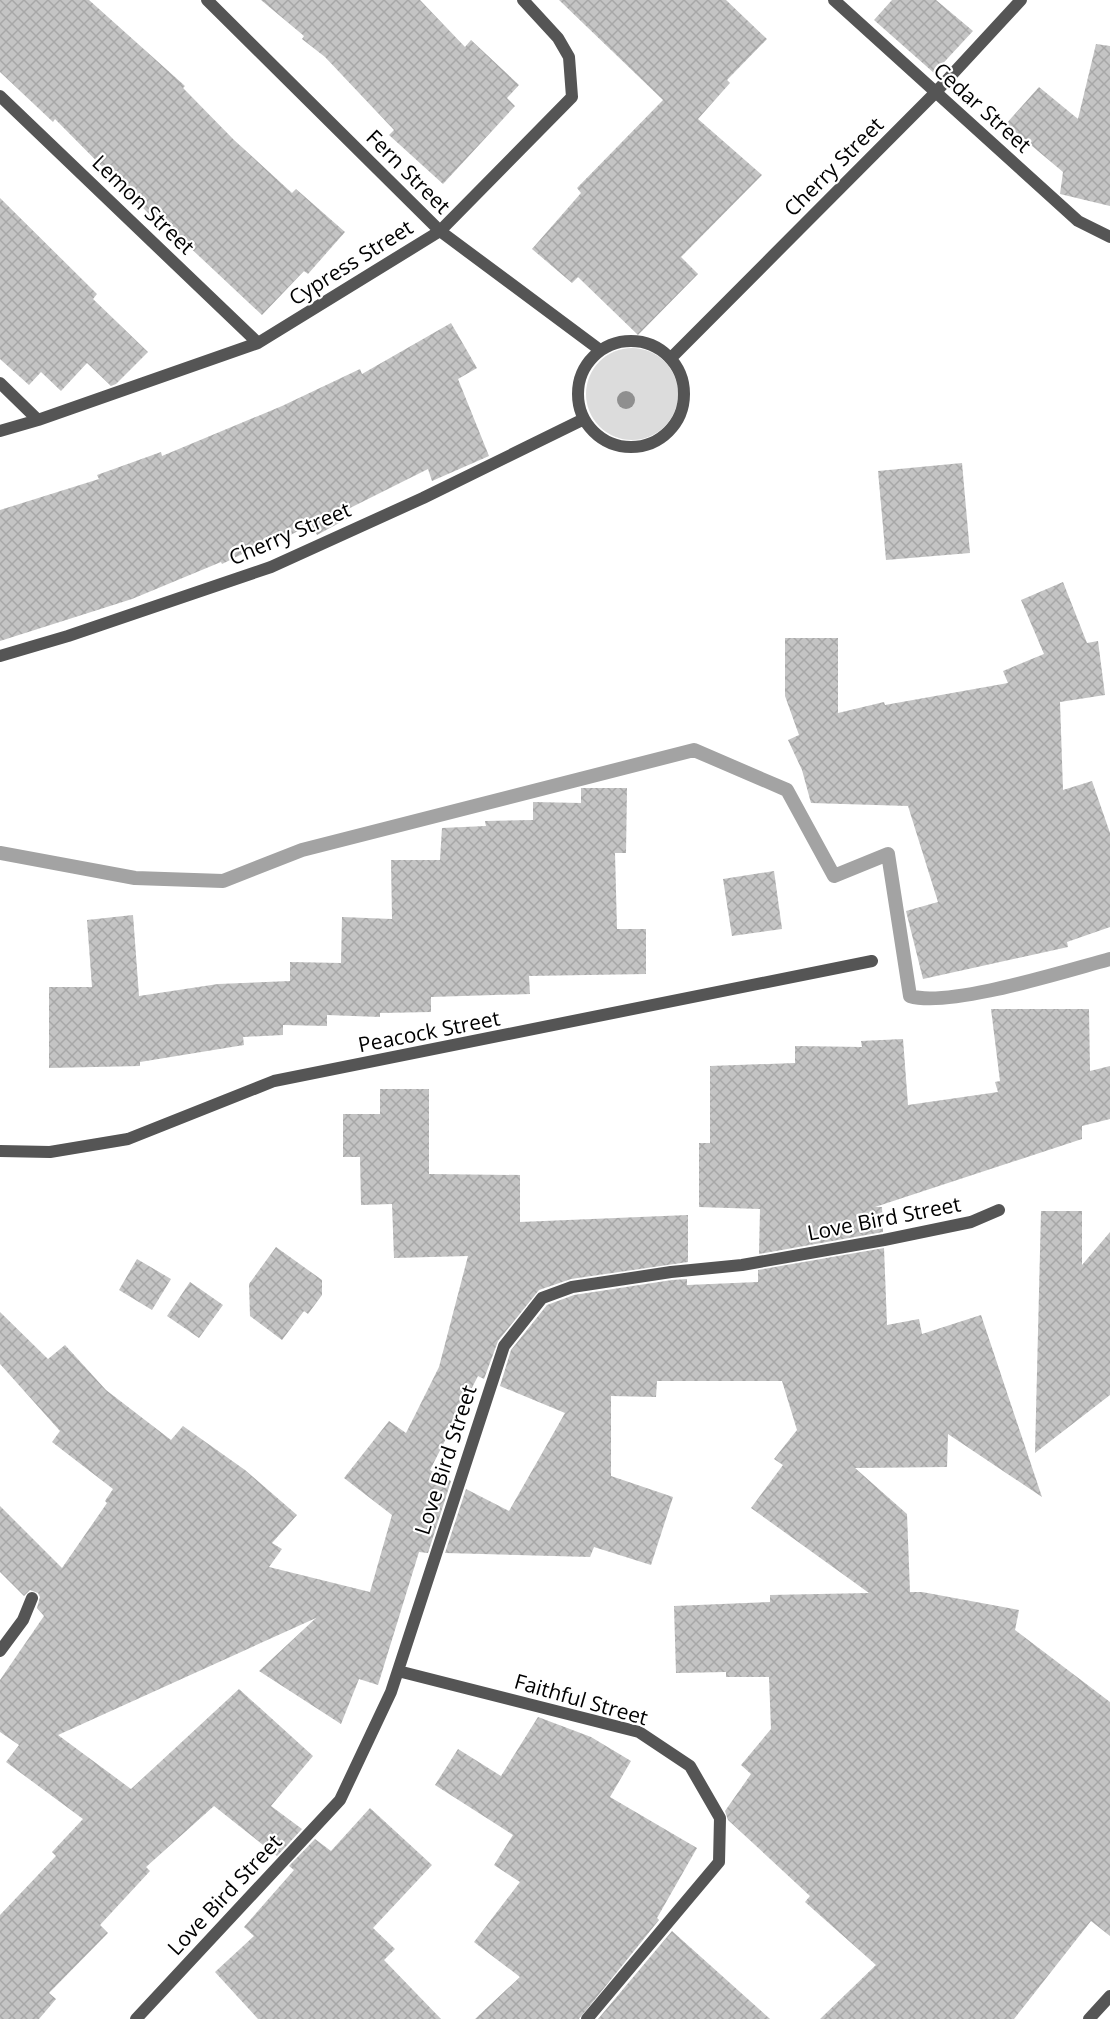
<svg xmlns="http://www.w3.org/2000/svg" width="1110" height="2019" font-family="'Open Sans',sans-serif">
<style>
.grass{fill:#dcdcdc}
.lines{fill:none;stroke-linecap:round;stroke-linejoin:round}
.stream{stroke:#a3a3a3;stroke-width:14}
.building{fill:url(#building-cross-hatch)}
.minor{stroke:#555;stroke-width:12}
.tree{fill:#8f8f8f}
.labels{text-anchor:middle;stroke-width:4.5;stroke-linejoin:round;paint-order:stroke}
.street-label{font-size:21px;fill:#000;stroke:#fff}
</style>
<defs>
<pattern id="building-cross-hatch" width="8" height="8" patternUnits="userSpaceOnUse" patternTransform="scale(1.5)"><rect width="8" height="8" fill="#c4c4c4"/><path d="M0 0l8 8M0 8l8-8" fill="none" stroke="#a7a7a7"/></pattern>
</defs>
<rect width="100%" height="100%" fill="#fff"/>
<path class="grass" d="M586 394a46 46 0 1 1 92 0a46 46 0 1 1-92 0Z"/>
<g class="lines">
<path class="stream" d="M0,853L135,878L223,881L302,850L694,750L787,790L834,876L888,854L910,996C949,1008 1065,971 1110,959"/>
</g>
<path class="building" d="M0,0H89L185,86L183,88L234,140L292,193L296,189L345,232L308,274L304,271L262,315L152,212L150,215L55,119L53,122L0,72Z
M261,0H420L465,47L471,40L519,85L507,98L515,106L443,184L389,135L394,130L325,57L302,39L304,36Z
M559,0H726L767,39L727,80L730,83L698,119L762,175L681,257L698,274L638,335L578,277L572,283L532,249L581,193L577,188L663,100Z
M892,0H936L973,31L934,73L874,20Z
M1096,44L1110,46V206L1060,194L1063,172L1006,124L1039,87L1078,119Z
M0,198L97,294L93,299L148,352L116,384L111,386L87,363L61,391L41,372L29,385L0,359Z
M451,323L477,368L458,379L489,456L432,481L428,469L348,509L352,516L317,535L311,524L285,538L283,534L222,564L221,562L132,599L0,641V510L99,479L97,475L161,452L162,456L282,406L360,369L362,374Z
M962,463L970,553L886,560L878,471Z
M1063,582L1087,643L1098,641L1105,695L1060,702L1063,790L1092,781L1110,833V927L1067,942L1068,947L923,979L906,911L938,902L908,806L811,803L802,770L788,740L799,735L785,696V638H838V713L884,702L885,705L1008,683L1003,671L1044,654L1021,600Z
M581,788H627L626,853H615L617,929H646V974L529,976L530,994L431,997V1012L380,1013V1017L327,1015V1026L283,1025V1035L243,1037L244,1045L140,1062V1066L49,1068V987H92L87,920L133,915L139,996L218,984L290,981V962L341,963L342,917L392,919L391,860H440L442,828L486,826L485,821L533,820V802L581,803Z
M774,871L782,929L732,936L723,879Z
M991,1009H1089L1090,1071L1110,1066V1119L1082,1126V1139L875,1207H882L883,1232L759,1254L760,1209L699,1207V1143H710V1066L795,1063V1046L862,1047L861,1041L903,1039L908,1105L998,1092L995,1082L1000,1081Z
M380,1089H429V1174L520,1175V1222L688,1215V1262L571,1279L539,1290L498,1341L484,1379L478,1376L430,1470L451,1481L428,1553L419,1552L378,1685L359,1679L341,1724L259,1671L316,1618L58,1735L131,1789L239,1689L313,1756L271,1806L302,1829L277,1856L214,1806L146,1867L150,1871L100,1925L108,1933L49,1993L56,1999L39,2019H0V1915L56,1856L52,1852L83,1819L6,1762L19,1745L0,1732V1680L44,1616L37,1608L40,1597L38,1593L30,1590L24,1596L0,1572V1506L62,1568L107,1503L105,1501L113,1489L52,1442L60,1431L0,1364V1312L48,1359L65,1345L106,1390L171,1440L183,1426L245,1470L297,1515L272,1543L282,1549L269,1567L370,1592L392,1515L344,1478L389,1421L406,1433L439,1367L468,1256L394,1258L392,1204L361,1205L360,1157H343V1114H380Z
M1041,1211H1082V1265L1110,1232V1395L1035,1453Z
M276,1247L322,1280V1295L308,1314L304,1311L282,1340L250,1316L249,1284Z
M884,1248L887,1325L919,1319L922,1334L981,1315L1042,1497L948,1434L947,1467L855,1468L907,1514L910,1592H922L1019,1610L1015,1630L1110,1702V1936L1091,1921L1014,2019H820L876,1965L805,1902L810,1896L728,1820L725,1811L751,1774L741,1765L771,1729L769,1677H726V1672L676,1673L674,1606L770,1602V1595L869,1593L751,1508L783,1465L774,1459L797,1430L782,1381H657L656,1397L611,1396V1476L673,1497L651,1565L594,1547L590,1557L445,1553L466,1489L509,1511L565,1413L500,1386L511,1350L547,1305L574,1295L672,1280L687,1279V1285L758,1282V1270Z
M137,1259L171,1279L152,1310L119,1290Z
M190,1282L223,1305L199,1338L167,1316Z
M538,1717L591,1737L631,1761L610,1797L697,1848L657,1918L659,1920L579,2019H475L520,1977L474,1942L520,1882L494,1865L513,1835L435,1785L458,1749L501,1776Z
M370,1808L432,1865L373,1928L395,1949L384,1960L441,2019H258L215,1972L254,1936L244,1927L294,1870L289,1866L315,1839L331,1851Z
M672,1931L770,2019H598Z"/>
<g class="lines">
<path class="minor" d="M207,0L440,231L600,350
M834,0L1078,221L1110,237
M0,96L258,343
M578 394a53 53 0 1 1 106 0a53 53 0 1 1-106 0Z
M671,358L935,93L1021,0
M0,383L38,420
M0,431L38,420L258,343L440,231L572,97L569,57L558,38L523,0
M0,656L68,636L271,567L423,498L584,419
M0,1151L50,1152L128,1139L274,1081L872,961
M0,1651L23,1620L32,1598
M398,1671L639,1732L690,1766L720,1818L719,1862L587,2019
M136,2019L340,1800L391,1692L504,1346L542,1298L572,1287L671,1272L742,1265L884,1240L971,1222L999,1210
M1089,2019L1110,1996"/>
</g>
<circle class="tree" cx="626" cy="400" r="9"/>
<g class="labels">
<g class="street-label">
<text transform="translate(982 108) rotate(42)" y="7">Cedar Street</text>
<text transform="translate(834 167) rotate(-45)" y="7">Cherry Street</text>
<text transform="translate(408 172) rotate(45)" y="7">Fern Street</text>
<text transform="translate(143 205) rotate(44)" y="7">Lemon Street</text>
<text transform="translate(351 263) rotate(-32)" y="7">Cypress Street</text>
<text transform="translate(290 534) rotate(-23)" y="7">Cherry Street</text>
<text transform="translate(429 1032) rotate(-11)" y="7">Peacock Street</text>
<text transform="translate(884 1219) rotate(-11)" y="7">Love Bird Street</text>
<text transform="translate(446 1460) rotate(-72)" y="7">Love Bird Street</text>
<text transform="translate(581 1700) rotate(16)" y="7">Faithful Street</text>
<text transform="translate(225 1895) rotate(-47)" y="7">Love Bird Street</text>
</g>
</g>
</svg>
